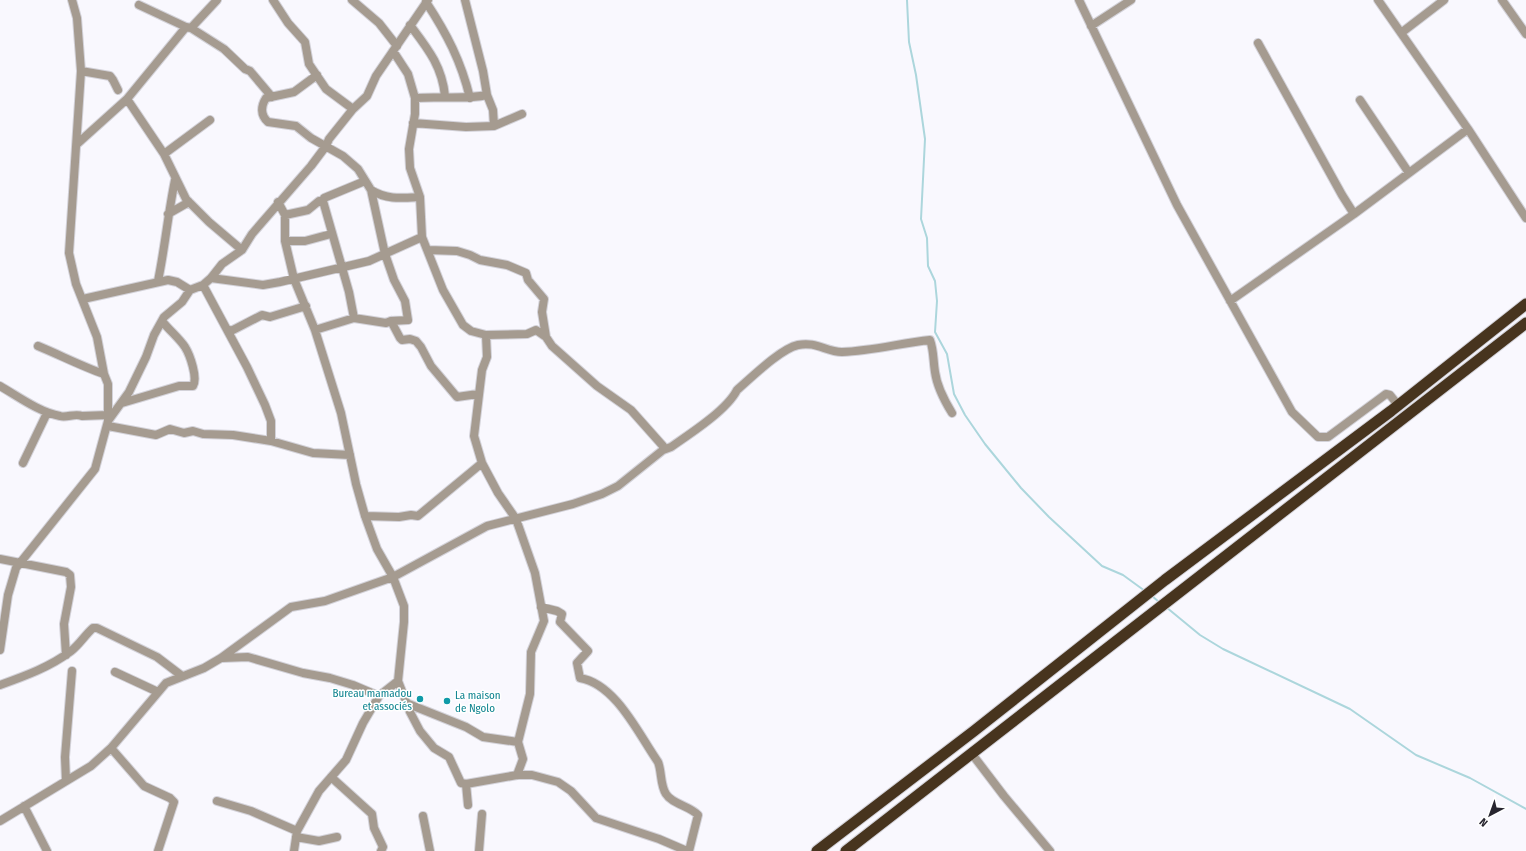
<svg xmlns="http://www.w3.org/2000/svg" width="1526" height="851" font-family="'Fira Sans Condensed',sans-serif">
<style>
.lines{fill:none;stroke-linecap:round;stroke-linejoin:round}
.stream{stroke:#acd6dc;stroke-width:2}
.minor-casing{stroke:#d3d2d9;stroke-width:10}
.highway-casing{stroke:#d3d2d9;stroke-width:13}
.minor{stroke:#a59b90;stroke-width:8}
.highway{stroke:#47341e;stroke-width:11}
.culture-dot{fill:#0f9aa8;stroke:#fff;stroke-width:1.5}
.labels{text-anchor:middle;stroke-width:3;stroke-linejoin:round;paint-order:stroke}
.culture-label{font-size:11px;fill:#0d838f;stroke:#fff;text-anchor:end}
</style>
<rect width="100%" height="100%" fill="#f9f8fe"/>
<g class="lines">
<path class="stream" d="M907,0L909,42L916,75L925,139L921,219L927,238L928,266L935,281L937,301L935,332L947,354L954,394L965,415L985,444L1021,488L1049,517L1102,566L1123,575L1145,591
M1152,596L1159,602
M1166,607L1200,635L1223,649L1350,709L1416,755L1470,778L1526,809"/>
<defs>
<path id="minor" d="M72,0L77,18L81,71L69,253L76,284L97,337L104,374L108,384V421
M273,0L288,23L305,42L309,64L326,89L353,109
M352,0L379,23L397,46
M465,0L483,71L487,95L493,110L494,126
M1079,0L1177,205L1292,412L1318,437H1328L1386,394L1390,395L1398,405
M1378,0L1468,129L1526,218
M1502,0L1526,34
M426,2C447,34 461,61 470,98
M139,5L186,27
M410,25C428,49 442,66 445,96
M1091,26L1131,0
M191,28L224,49L245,69L250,71L272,97
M1401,33L1444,0
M1258,43L1342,195L1354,214
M81,71L110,76L113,80L118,90
M317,75L294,92L266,98C261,106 260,115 268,122L296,126L311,138L343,156L358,169L371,190L385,254L394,280L405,301L408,320L391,321
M415,98C439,96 464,100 487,95
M127,99L164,154L186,199L209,222L242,250
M1360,100L1409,173
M413,123L466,127L494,126L522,114
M77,144L127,99L186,27L191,28L217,0
M164,154L210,120
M371,190C387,200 402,198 420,197
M323,201L349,292L354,318
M278,202L285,215V241L294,279L315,330L341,413L356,484L365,516L377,549L393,577L404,606V622L398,681L410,712L420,731L434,748L449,757L461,783L466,784L517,775H532L558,782L571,791L596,818L659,839L687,851
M168,214L189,202
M285,215L308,210L319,201H323L324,198L365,181
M285,241H305L331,234
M428,250L457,251L470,255L480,260L507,265L526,273L528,280L544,299L542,312L546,337
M211,278L263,285L280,282L369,261L422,237
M158,281C165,247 168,214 175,180
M203,285L247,367L265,405L271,421V441
M83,299L168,280L177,282L190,290
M1230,301L1354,214L1468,129
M227,329L231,331L262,315L270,317L306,306
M315,330L354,318L386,323L391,321L400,338L402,340L410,339L416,341L421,347L431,366L457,397L478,394
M486,335L487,357L482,370L474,436L482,463L498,493L516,519L535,573L544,621L531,652L530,694L518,742L523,759L517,775
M38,346C60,355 81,366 104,374
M0,386C19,397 39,412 60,416C67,418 75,413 82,416L108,415
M122,403L179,386H193C198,378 190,355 185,347C179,338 169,330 162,321
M108,426L156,435L170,429L184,433L193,431L203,434L233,435L271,441L313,453L350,455
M663,450L671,447C690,434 727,410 737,390C751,378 780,349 798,345C816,341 826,352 842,352C872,351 901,343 930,340C934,351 933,360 935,372C937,387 944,400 952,413
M23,463L47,413
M365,516L399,517L411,515L418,516L482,463
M0,559L66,572L70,575L71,587L64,624L66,655
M541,607L557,611L562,614L560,622L588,651L577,663L580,678C616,684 639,735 658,762C662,772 660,785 666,794C672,804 690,806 698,815L689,851
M0,650L8,595L16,568L95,469L108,421L129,392L146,357L154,335L164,317L182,302L190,290L203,285L211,278L222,264L242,250L252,234L311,166L326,146L329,139L353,109L367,96L376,76L428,0
M222,658L248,657L303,673L330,678L353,685L379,696
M115,672L158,692
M0,685C25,676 50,667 71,651C79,645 85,635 93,628H97L157,657L182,676
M406,703L466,727L483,737L518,742
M111,748L144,786L170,798L174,802L158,851
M972,754L1004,796L1050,851
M331,777L372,814L374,828L383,847L381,851
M66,781L65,757L72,671
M466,784L468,805
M217,801L251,811L297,831
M24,806L47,851
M423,816L430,851
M0,821L91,766L111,748L166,683L204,668L221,658L291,607L325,601L393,577L487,526L573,504L602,494L618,486L663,450V446L631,410L597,386L552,346L546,337L536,330L527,334L486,335L471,331L463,325L443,290L422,237L420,197L410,168L409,149L415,114V98L408,74L393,51
M296,837L319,841L337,837
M294,851L297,831L319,791L346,760L363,723L379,696L398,681
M479,851L482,814"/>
<path id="highway" d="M817,851L974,731L1165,580L1391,411L1526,304
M846,851L1526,323"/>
</defs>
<use href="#minor" class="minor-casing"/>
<use href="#highway" class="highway-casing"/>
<use href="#minor" class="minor"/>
<use href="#highway" class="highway"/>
</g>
<g class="culture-dot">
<circle cx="420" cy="699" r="4"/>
<circle cx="447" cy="701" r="4"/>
</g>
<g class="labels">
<g class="culture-label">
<text x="412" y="697">Bureau mamadou<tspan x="412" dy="13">et associés</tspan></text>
<text x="455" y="699" text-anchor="start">La maison<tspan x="455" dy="13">de Ngolo</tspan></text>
</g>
</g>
<g transform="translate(1490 815) rotate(221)" stroke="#ffffff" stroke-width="3" paint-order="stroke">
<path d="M0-3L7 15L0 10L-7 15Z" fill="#27252f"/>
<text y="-6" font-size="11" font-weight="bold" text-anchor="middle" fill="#27252f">N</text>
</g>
</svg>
